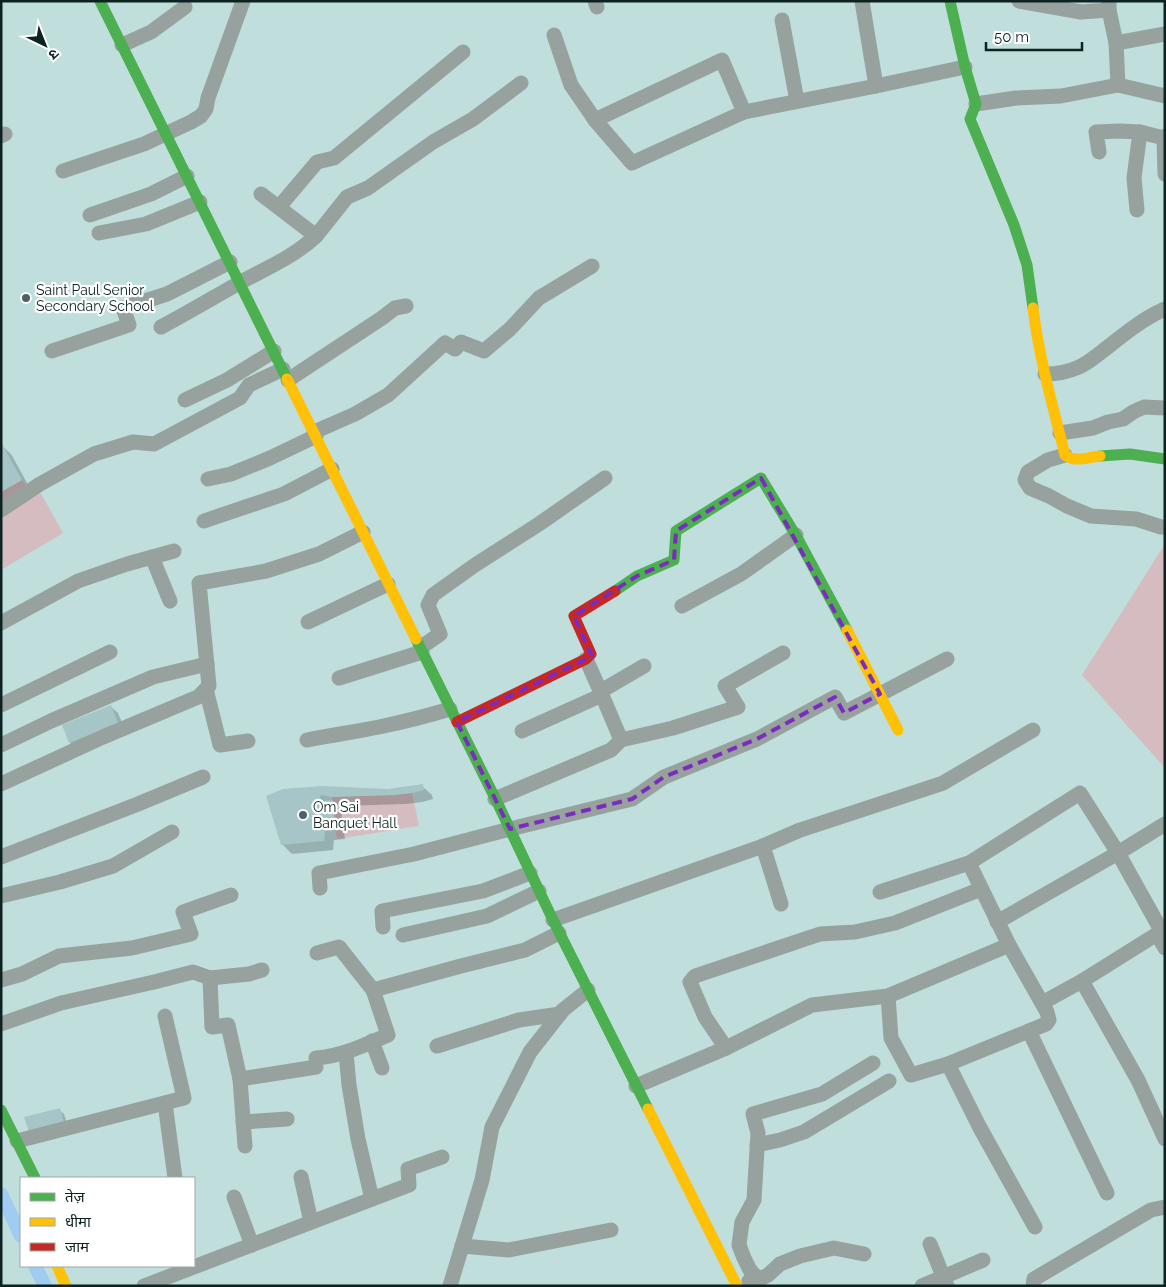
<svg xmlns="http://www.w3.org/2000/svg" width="1166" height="1287" viewBox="0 0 1166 1287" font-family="Raleway,'Noto Sans Devanagari',sans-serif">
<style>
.green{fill:#d5bcc0}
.shadow{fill:#0003}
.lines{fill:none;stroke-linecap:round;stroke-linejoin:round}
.canal{stroke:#a0ccf2;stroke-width:14}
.building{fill:#a6c5c7}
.street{stroke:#97a29e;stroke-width:15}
.fast{stroke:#4caf50;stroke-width:11}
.slow{stroke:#ffc107;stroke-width:11}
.jam{stroke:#c62828;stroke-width:11}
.marked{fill:none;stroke:#7b2cbf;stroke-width:4;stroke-dasharray:10 6;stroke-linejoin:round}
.poi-dot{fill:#4b6463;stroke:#fff;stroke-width:2}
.labels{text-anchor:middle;stroke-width:4.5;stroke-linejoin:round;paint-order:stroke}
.poi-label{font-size:14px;fill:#0c2322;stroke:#fff;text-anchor:start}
</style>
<rect width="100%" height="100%" fill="#bfdedc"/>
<!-- green -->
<g class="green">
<polygon points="22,480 28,489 1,506 1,492"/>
<polygon points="40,492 63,533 1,570 1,517"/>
<polygon points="1165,544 1165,768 1082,675"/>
<polygon points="412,793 419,826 337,839 332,797 395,795"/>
</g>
<!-- shadow -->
<g class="shadow">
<polygon points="1,445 11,454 31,490 1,506"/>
<polygon points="110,706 118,713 125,730 78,750 70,743 64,726"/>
<polygon points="422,786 432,795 433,799 422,802 405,804 342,806 335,805 341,811 345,839 334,840 333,850 292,854 282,844 267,797 388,790"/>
<polygon points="59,1110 64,1114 69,1130 25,1118"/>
</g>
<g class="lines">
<!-- canal -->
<g class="canal">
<polyline points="1,1194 21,1236"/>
<polyline points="35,1266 45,1286"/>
</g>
</g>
<!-- building -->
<g class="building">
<polygon points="1,442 22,480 1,492"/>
<polygon points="111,705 118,723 69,743 62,725"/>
<polygon points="423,784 424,790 412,793 395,795 332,797 320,795 321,801 332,800 336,829 325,831 324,841 281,845 266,796 283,789 322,786 388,789"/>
<polygon points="60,1108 65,1126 30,1135 24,1117"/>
</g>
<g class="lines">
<!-- street -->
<g class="street">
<polyline points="595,1 597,7"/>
<polyline points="862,1 876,86"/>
<polyline points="1019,1 1081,12 1109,10"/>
<polyline points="1109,1 1109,10 1116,43 1118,85"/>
<polyline points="782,20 797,101"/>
<polyline points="554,35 571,85 595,120 632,163 744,112 876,86 965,67"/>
<polyline points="1116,43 1165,34"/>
<polyline points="122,45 151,32 185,7"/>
<polyline points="976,104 1016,98 1061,96 1118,85 1165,96"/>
<polyline points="595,120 722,60 744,112"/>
<polyline points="1,136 5,134"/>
<polyline points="1165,136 1164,138 1165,174"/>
<polyline points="1099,152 1096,132 1119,131 1140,132 1164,138"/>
<polyline points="63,171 144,144 191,122 201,116 206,109 208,98 243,1"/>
<polyline points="261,194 316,236"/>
<polyline points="279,207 317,162 334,158 463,52"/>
<polyline points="1137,210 1134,178 1140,132"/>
<polyline points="90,215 151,194 187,176"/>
<polyline points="99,233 146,224 200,202"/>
<path d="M161,327C188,313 214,297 241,282C267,268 295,256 316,236L347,197L368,188L433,142L473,119L521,83"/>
<polyline points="52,351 129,325 123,308 167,294 230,262"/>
<path d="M1045,374C1056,374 1068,372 1079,367C1088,363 1096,356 1104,350C1123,335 1142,319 1165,309"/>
<polyline points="288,380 382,318 395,308 406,306"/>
<polyline points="185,400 227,380 274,351"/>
<polyline points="314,432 355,414 388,395 445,343 455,349 461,342 484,351 510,329 539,298 592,266"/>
<polyline points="1060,433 1093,428 1108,422 1123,419 1133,412 1144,407 1165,408"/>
<polyline points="1065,455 1048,460 1028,472 1025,480 1030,488 1049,496 1067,506 1091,516 1136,519 1161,527"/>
<polyline points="208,479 231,474 270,458 316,436"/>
<polyline points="1,510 40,484 94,454 133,442 154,444 240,398 249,385 283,369"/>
<polyline points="204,521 284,494 332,469"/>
<polyline points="152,557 170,601"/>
<polyline points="682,606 741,574 796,535"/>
<polyline points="308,622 388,584"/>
<polyline points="1,623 78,581 127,564 174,551"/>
<polyline points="420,648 440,634 428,605 433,595 475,565 539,524 605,478"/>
<polyline points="586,659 602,695 621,740"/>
<polyline points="339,678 422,652"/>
<polyline points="206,689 220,745 248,741"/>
<polyline points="601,691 644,666"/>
<polyline points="1,705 110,652"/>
<polyline points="522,731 602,695"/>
<path d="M307,740C331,735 355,732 379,727C403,722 427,716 450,709"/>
<polyline points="1,745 51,721 153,677 207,664"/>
<polyline points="1,784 103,737 198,697 209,686 199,583 266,571 319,554 363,532"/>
<polyline points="495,799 611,750 621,740 673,728 738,707 725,686 783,653"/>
<polyline points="763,846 781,904"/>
<polyline points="1,857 138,804 203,777"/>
<polyline points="320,888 319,873 414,854 510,829 632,799 664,777 757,739 835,697 844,713 947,659"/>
<polyline points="880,892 969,863 1080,793 1118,853 1161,930"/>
<polyline points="1,896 60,882 113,866 172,832"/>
<polyline points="553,920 763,846 800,830 943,783 1033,730"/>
<polyline points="997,922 1118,853 1165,824"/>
<polyline points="383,927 382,911 483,891 530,873"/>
<polyline points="1157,934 1165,948"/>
<polyline points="403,935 487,916 539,891"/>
<polyline points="317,953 339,947 373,990"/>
<polyline points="210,978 212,1027 228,1025 240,1079 245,1146"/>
<polyline points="1,980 22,974 59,956 132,948 191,934 183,912 231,895"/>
<polyline points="1082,981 1138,1080 1165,1139"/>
<polyline points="888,996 891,1038 911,1075 948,1064 1046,1024 1049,1020 1047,1012 1009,945 969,863"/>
<polyline points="1042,1003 1082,981 1157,934 1165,928"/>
<polyline points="1,1024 61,1003 154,982 193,972 210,978 249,974 262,970"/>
<polyline points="1029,1031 1107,1193"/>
<polyline points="372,1041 382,1068"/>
<polyline points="437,1046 519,1020 560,1014"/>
<polyline points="726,1048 705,1017 690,982 695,976 820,934 855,932 895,923 981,889"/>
<polyline points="346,1053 349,1085 358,1139 372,1199"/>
<path d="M316,1058C342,1056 365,1045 388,1035L373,990L461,966L525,950L559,933"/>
<polyline points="948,1064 979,1126 1035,1227"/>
<polyline points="240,1079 316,1067"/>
<polyline points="636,1086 726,1048 812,1005 888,996 1009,945"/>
<polyline points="165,1103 175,1178"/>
<polyline points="243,1122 287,1119"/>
<polyline points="17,1141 184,1098 165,1016"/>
<polyline points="757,1145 780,1140 804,1132 889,1081"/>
<polyline points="301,1177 311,1222"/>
<polyline points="234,1197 252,1245"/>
<polyline points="930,1244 947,1286"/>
<polyline points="462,1246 509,1250 611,1230"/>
<polyline points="756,1277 750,1270 744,1258 739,1245 742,1222 754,1200 758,1133 753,1114 822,1094 873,1063"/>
<polyline points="749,1281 756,1277 762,1278 768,1275 780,1264 800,1256 834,1248 864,1254"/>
<polyline points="144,1286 409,1185 408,1169 442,1157"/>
<polyline points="450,1286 482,1180 492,1127 530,1052 563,1010 588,990"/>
<polyline points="922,1286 983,1260"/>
<polyline points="1033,1286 1034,1279 1151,1210 1165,1207"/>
</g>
<!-- fast -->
<g class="fast">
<polyline points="100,1 287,379"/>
<polyline points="950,1 965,67 976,104 970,119 1014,225 1027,265 1033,308"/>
<polyline points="1100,456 1130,454 1165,459"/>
<polyline points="615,591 637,576 674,560 676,531 761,478 798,539 847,630"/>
<polyline points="416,639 498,804 553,920 648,1109"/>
<polyline points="1,1110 35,1178"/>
</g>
<!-- slow -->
<g class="slow">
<path d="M1033,308C1039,358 1053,407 1065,455C1075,463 1088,457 1100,456"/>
<polyline points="287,379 416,639"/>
<polyline points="847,630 898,730"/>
<polyline points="648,1109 737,1286"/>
<polyline points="57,1266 66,1286"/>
</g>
<!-- jam -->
<polyline class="jam" points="457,722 586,659 591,654 574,616 615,591"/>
</g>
<!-- marked area -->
<path class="marked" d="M761,478L880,694L844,713L835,697L757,739L664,777L632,799L510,829L457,722L592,656L574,616L637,576L674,560L676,531Z"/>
<!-- markers -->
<g class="poi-dot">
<circle cx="26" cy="298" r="5"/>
<circle cx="303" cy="815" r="5"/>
</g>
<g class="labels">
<!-- poi labels -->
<g class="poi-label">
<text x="36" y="295">Saint Paul Senior<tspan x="36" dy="16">Secondary School</tspan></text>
<text x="313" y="812">Om Sai<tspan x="313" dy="16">Banquet Hall</tspan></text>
</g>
</g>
<!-- border -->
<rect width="1166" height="1287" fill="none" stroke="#0c2322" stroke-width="5"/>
<!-- legend -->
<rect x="20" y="1177" width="175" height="90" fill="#ffffff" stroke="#9ea7a7"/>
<rect x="30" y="1193" width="25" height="8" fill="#4caf50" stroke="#9ea7a7"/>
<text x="65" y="1202" font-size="15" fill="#0c2322">तेज़</text>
<rect x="30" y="1218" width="25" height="8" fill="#ffc107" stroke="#9ea7a7"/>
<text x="65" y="1227" font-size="15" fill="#0c2322">धीमा</text>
<rect x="30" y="1243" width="25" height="8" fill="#c62828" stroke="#9ea7a7"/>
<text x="65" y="1252" font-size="15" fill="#0c2322">जाम</text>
<!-- north arrow -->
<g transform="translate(45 45) rotate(137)" stroke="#ffffff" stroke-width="4" paint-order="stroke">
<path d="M0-4L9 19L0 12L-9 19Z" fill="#0c2322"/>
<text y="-8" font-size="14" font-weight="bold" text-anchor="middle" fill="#0c2322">उ</text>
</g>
<!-- scale -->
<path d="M986 42v8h96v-8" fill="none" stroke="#0c2322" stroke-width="2.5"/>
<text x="994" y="42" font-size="15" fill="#0c2322" stroke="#ffffff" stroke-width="4" paint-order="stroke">50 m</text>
</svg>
